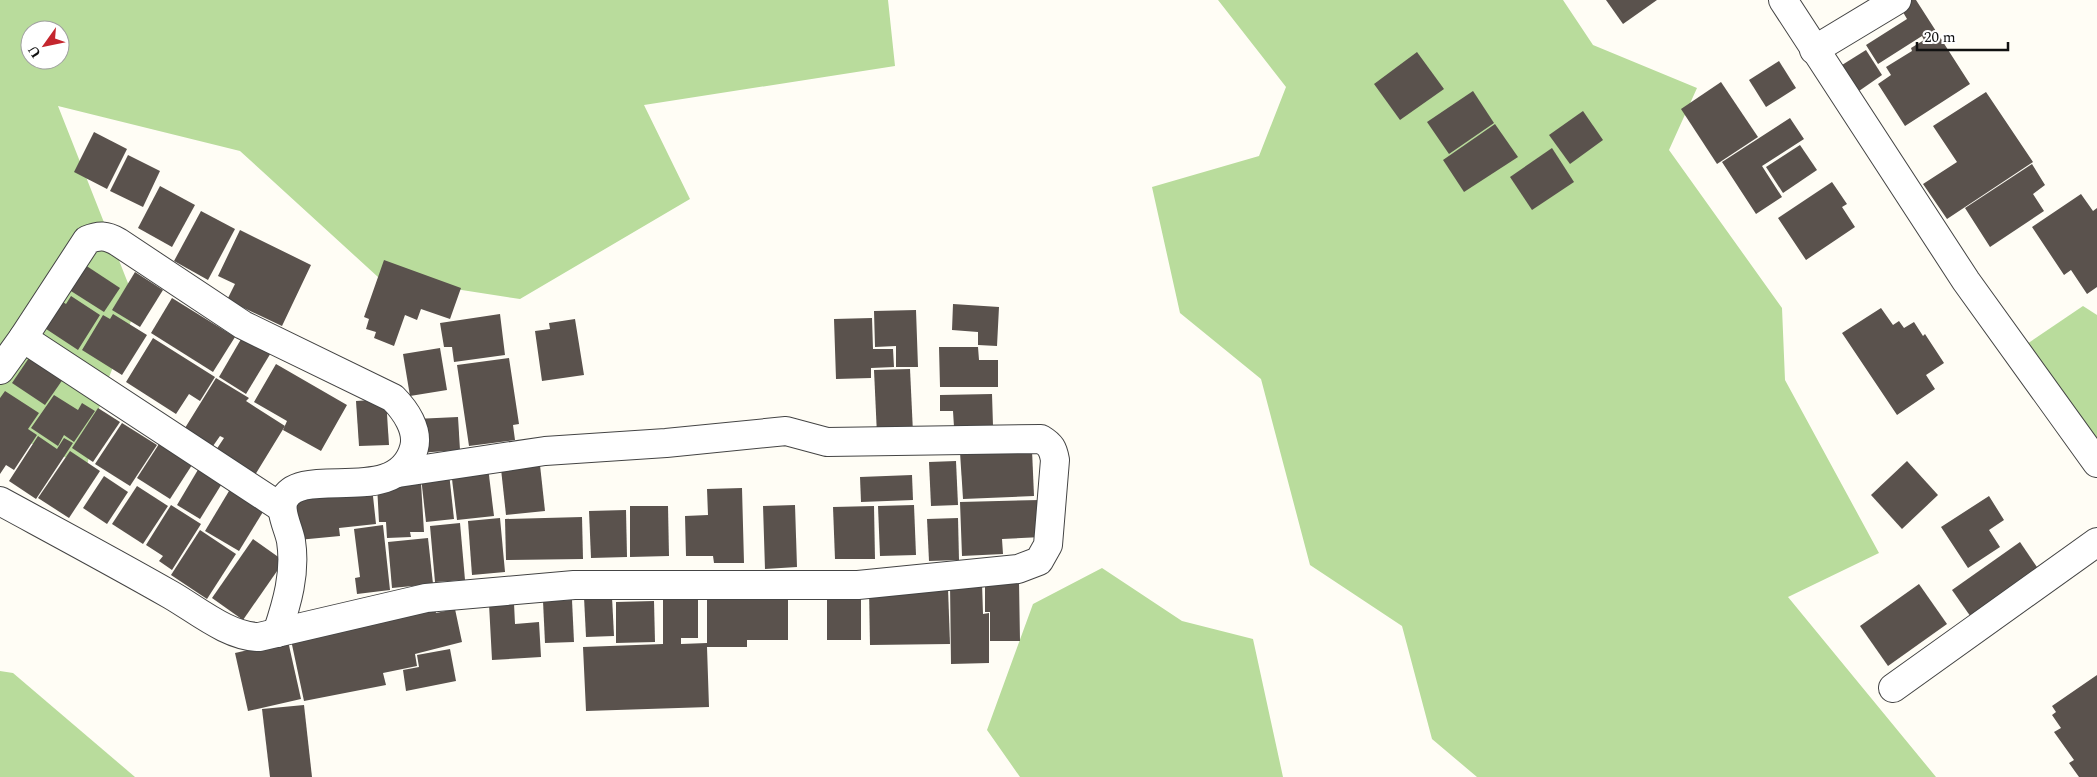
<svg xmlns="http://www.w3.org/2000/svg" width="2097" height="777" viewBox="0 0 2097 777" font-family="Spectral,serif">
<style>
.forest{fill:#b9dc9c;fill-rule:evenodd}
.building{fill:#5a524d}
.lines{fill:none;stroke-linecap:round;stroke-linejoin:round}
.minor-casing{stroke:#444;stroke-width:30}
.minor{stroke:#fff;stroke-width:28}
</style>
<rect width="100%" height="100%" fill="#fffdf5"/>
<!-- forest -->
<g class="forest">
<path d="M0,0H888L895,66L644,105L690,199L520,299L378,277L240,151L58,106L137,306L102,395L87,466L0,431ZM30,30H60V60H30Z"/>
<polygon points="1218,0 1563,0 1593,45 1697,88 1669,150 1782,308 1785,380 1879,553 1788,597 1936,777 1477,777 1432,739 1402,626 1310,565 1261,379 1180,313 1152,187 1259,156 1286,87"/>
<polygon points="2083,306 2097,315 2097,466 2018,350"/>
<polygon points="1102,568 1182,621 1253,639 1283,777 1020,777 987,730 1033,604"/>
<polygon points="0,671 13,673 135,777 0,777"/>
</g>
<!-- building -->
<g class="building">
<polygon points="1606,0 1657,0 1623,24"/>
<polygon points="1912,0 1916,0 1970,84 1905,126 1878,84 1891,75 1886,67 1912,51 1911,48 1924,40 1922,36 1878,64 1866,45 1907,19 1900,7"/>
<polygon points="1866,50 1882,75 1859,91 1842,65"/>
<polygon points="1417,52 1444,89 1400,120 1374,84"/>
<polygon points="1779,61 1796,88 1766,107 1749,80"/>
<polygon points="1721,82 1758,137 1717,164 1681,109"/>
<polygon points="1473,91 1494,123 1449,154 1427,122"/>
<polygon points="1986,92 2033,162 1947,219 1923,184 1957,162 1933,126"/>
<polygon points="1583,111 1603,140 1570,164 1549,135"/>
<polygon points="1790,118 1804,139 1762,166 1782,197 1756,214 1722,162"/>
<polygon points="1495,124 1518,157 1464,192 1443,160"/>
<polygon points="94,132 127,149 107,189 74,172"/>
<polygon points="1800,145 1817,170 1783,193 1766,167"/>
<polygon points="1552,148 1574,182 1532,210 1510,177"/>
<polygon points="128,155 160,171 143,207 110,191"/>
<polygon points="2032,164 2045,185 2033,194 2044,211 1990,247 1965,208"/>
<polygon points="1832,182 1847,204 1842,207 1855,227 1806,260 1778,218"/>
<polygon points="160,186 195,205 172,247 138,228"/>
<polygon points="2081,194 2093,211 2097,208 2097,287 2087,294 2071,270 2064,275 2032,227"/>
<polygon points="201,211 235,229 208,280 174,261"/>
<polygon points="240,230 311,265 282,326 227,300 235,284 218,276"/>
<polygon points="384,260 461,288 450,319 421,309 417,320 405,315 394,346 374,338 376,332 366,329 369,319 364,317"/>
<polygon points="79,261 120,288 104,312 63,286"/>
<polygon points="135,272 163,290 140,327 112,310"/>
<polygon points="53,296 66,304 71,296 100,315 78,350 37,323"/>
<polygon points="172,298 235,337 213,372 151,333"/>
<polygon points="953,304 999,307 997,346 978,345 978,332 952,330"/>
<polygon points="1881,308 1893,325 1899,321 1904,328 1914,322 1923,336 1925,334 1944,363 1926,375 1935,389 1897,415 1842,333"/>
<polygon points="916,310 918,367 896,367 896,346 875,347 874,311"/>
<polygon points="113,314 147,335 122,375 82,350 103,315 110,319"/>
<polygon points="500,314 505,355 454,362 452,347 444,347 440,323"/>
<polygon points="872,318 873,349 893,349 894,367 871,368 871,378 836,379 834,319"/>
<polygon points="575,319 584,375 542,381 535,331 550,329 549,323"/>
<polygon points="244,334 272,351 246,394 219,377"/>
<polygon points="153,338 215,377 200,401 189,394 176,414 126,382"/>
<polygon points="939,347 978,347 979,360 998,360 998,387 940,387"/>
<polygon points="440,348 447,390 410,396 403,354"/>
<polygon points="35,349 68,372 45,405 12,383"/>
<polygon points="509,358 519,424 513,425 515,440 469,446 457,365"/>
<polygon points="276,364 347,405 321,451 283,430 287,421 254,402"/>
<polygon points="910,369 913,433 877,435 874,370"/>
<polygon points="216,378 249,398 246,401 285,426 255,475 216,450 224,438 220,436 213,446 185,428"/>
<polygon points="5,391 39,413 28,429 37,435 14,470 6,465 0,474 0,398"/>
<polygon points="992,394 993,426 954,427 953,411 940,411 940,395"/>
<polygon points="54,395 78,410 82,403 95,411 74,442 64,435 58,446 31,428"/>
<polygon points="386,399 389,445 359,446 356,401"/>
<polygon points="98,408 120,422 93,462 72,448"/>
<polygon points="458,417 460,450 418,453 415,419"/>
<polygon points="122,423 157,445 130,486 95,464"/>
<polygon points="38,436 57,449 64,438 73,443 36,499 9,481"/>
<polygon points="159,444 192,465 170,499 137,478"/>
<polygon points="1032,450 1034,496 963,499 960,452"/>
<polygon points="70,451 100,471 69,518 38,498"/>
<polygon points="956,461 958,505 931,506 929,462"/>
<polygon points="1907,461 1938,495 1902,529 1871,495"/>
<polygon points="540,465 545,511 506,515 501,469"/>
<polygon points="488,467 494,516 457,520 451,471"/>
<polygon points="199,468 223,482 200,519 177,505"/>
<polygon points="449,473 454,519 426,522 421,477"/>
<polygon points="912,475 913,500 861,502 860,477"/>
<polygon points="104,476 128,492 107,524 83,508"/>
<polygon points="421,483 424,532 410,532 411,537 387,538 386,522 379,522 377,485"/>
<polygon points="137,486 168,506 143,544 112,524"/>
<polygon points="232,486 266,507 239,551 205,531"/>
<polygon points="372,487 376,524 339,528 340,536 298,540 293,496"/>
<polygon points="742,488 744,563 714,563 713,556 686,556 685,516 708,515 707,489"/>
<polygon points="1989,496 2004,520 1989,530 2000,547 1968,568 1941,527"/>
<polygon points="1040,500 1042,537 1002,539 1003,554 962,556 960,502"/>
<polygon points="171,505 201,524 172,570 159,561 163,556 146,545"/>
<polygon points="795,505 797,567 765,569 763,506"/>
<polygon points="914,505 916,555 880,556 878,506"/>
<polygon points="630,506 668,506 669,556 630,557"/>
<polygon points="874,506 875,559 835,559 833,507"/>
<polygon points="626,510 627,557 591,558 589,511"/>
<polygon points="582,517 583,559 506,560 505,519"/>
<polygon points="500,518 505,572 472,575 468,521"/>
<polygon points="958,518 959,560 929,561 927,519"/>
<polygon points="460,523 465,580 435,582 430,526"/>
<polygon points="383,525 390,590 357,594 355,578 360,577 354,529"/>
<polygon points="200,530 236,554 207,599 171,575"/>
<polygon points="428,538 433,584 392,588 388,542"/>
<polygon points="253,539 284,561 243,620 212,598"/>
<polygon points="2020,542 2041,573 1973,620 1952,590"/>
<polygon points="1019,582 1020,641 990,641 990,612 985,612 985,583"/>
<polygon points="950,583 982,583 983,614 989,613 989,663 951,664"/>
<polygon points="1919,584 1947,624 1888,666 1860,626"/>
<polygon points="948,588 950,644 870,645 869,589"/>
<polygon points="861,594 861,640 827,640 827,595"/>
<polygon points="707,596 788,597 788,640 747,640 747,647 707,647 709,707 586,711 583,647 663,644 663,599 698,599 698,638 681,638 681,644 707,643"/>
<polygon points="584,597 612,597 614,636 586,637"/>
<polygon points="572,600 574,642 545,643 543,601"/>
<polygon points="654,601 655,642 616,643 616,602"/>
<polygon points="514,603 515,624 539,622 541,657 492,660 489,604"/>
<polygon points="434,604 436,613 455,609 462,642 415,654 417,666 383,673 386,685 304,701 291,640 407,617 405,610"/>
<polygon points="288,641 301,699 248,711 235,653"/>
<polygon points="450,649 456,681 406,691 403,670 419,667 417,655"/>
<polygon points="2097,675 2097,777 2079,777 2069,763 2074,760 2054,732 2061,728 2052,715 2056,712 2052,706"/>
<polygon points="304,705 312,777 270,777 262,709"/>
</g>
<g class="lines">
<!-- minor casing -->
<g class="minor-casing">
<g id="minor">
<polyline points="1783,0 1966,281 2097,463"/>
<polyline points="1814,50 1897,0"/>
<polyline points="23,338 282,508"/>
<path d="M0,370L23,338L87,240C99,235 106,235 118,242L243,325L393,398C405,410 419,430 414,448C398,509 300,463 284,500C279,512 289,529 291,541C296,573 287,603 277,633"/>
<path d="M0,501C57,532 115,563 171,595C197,610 229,637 259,637L426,598L574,585H858L1018,569L1039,561L1048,545L1055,460C1053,449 1051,445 1041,439L827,442L786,431L666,443L545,451L398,473"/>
<polyline points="1893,688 2097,542"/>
</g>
</g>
<!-- minor -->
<use href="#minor" class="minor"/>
</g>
<!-- north arrow -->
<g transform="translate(45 45) rotate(237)"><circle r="24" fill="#ffffff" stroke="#a0a0a0"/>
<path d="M0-4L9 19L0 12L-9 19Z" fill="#c4262e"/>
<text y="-8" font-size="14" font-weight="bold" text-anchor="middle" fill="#111111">U</text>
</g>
<!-- scale -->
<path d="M1917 42v8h91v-8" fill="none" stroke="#111111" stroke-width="2.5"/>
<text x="1924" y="42" font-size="15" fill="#111111" stroke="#ffffff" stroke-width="4" paint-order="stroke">20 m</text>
</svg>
